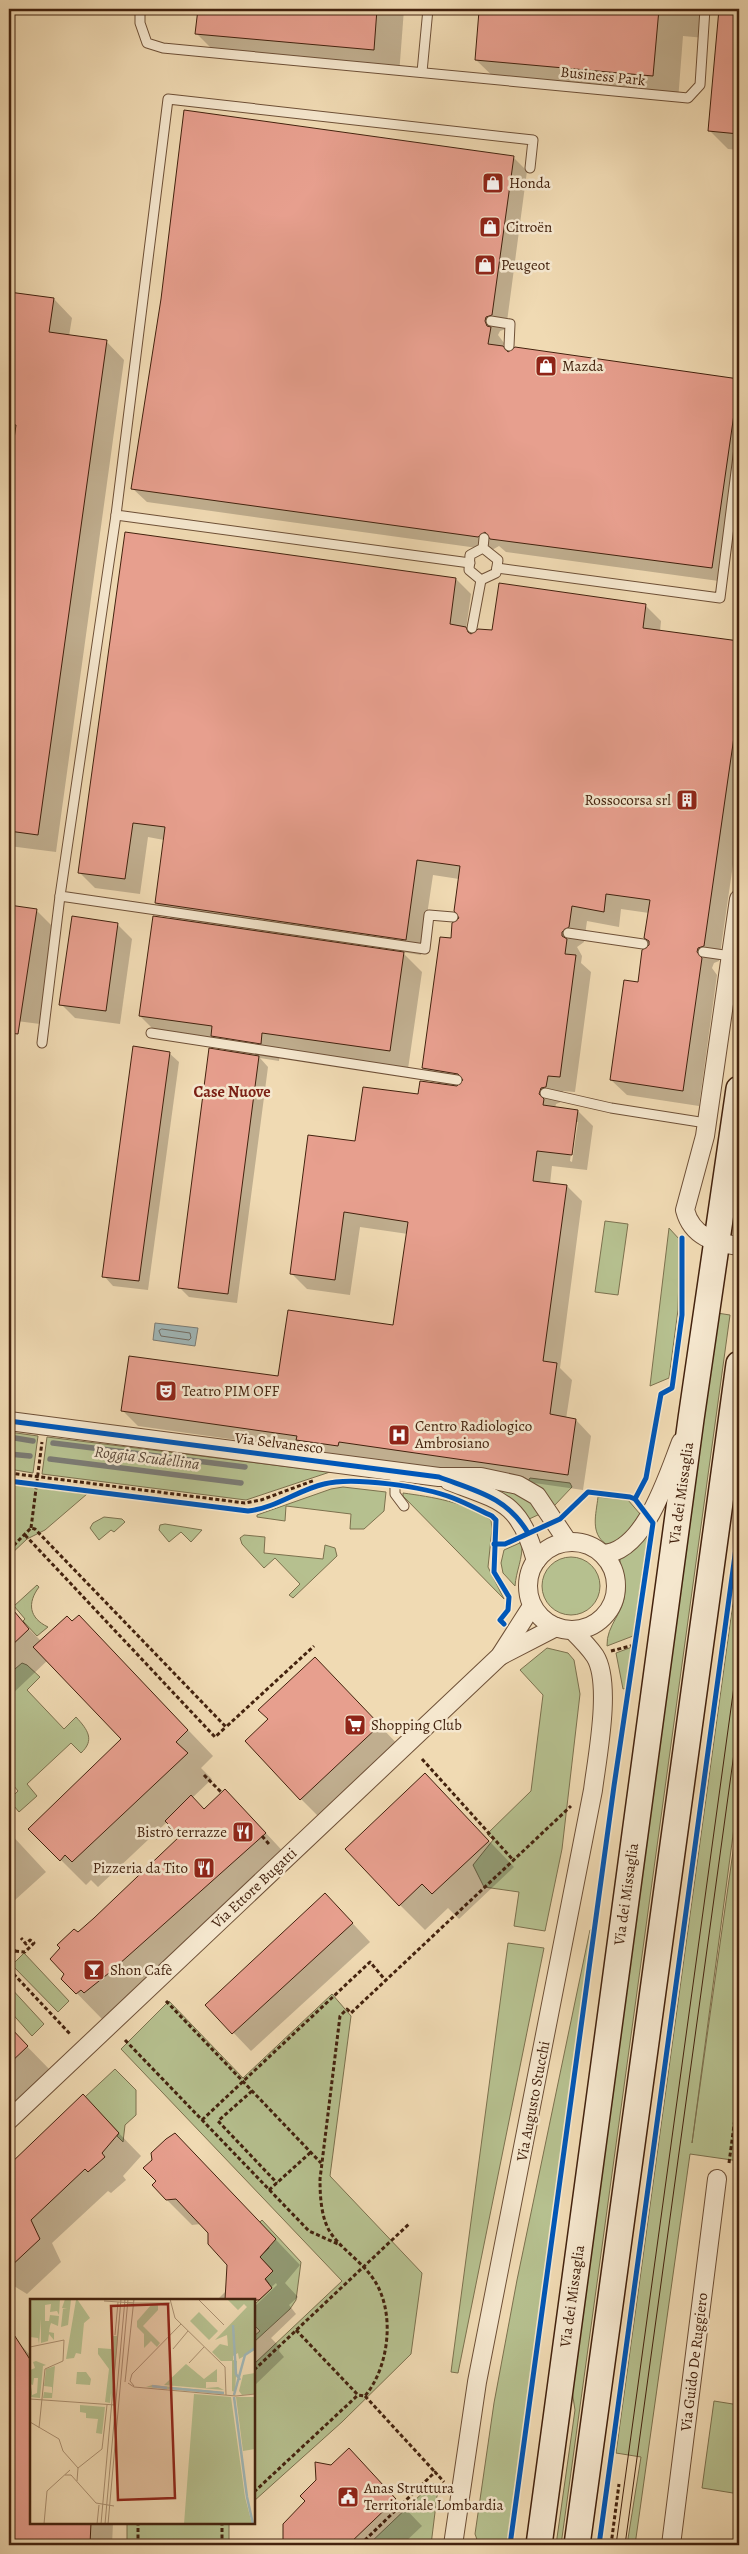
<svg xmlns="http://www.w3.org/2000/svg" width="748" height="2554" viewBox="0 0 748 2554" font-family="Alegreya,serif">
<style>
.green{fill:#b6c08f;stroke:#7c714e}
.water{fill:#a0b7b8;stroke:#7b7b74}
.shadow{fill:#0003;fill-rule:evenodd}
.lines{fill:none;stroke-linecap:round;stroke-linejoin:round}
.shore{stroke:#726c63;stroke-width:1}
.stream{stroke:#7b7b74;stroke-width:5.5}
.building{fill:#e79f8e;stroke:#43220e}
.service-casing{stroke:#6e5037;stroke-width:11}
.minor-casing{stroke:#6e5037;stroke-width:20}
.secondary-casing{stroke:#43220e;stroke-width:28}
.path{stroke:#43220e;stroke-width:3;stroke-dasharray:4 2.5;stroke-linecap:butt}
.service{stroke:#f5e7ce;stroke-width:9}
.minor{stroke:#f5e7ce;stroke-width:18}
.secondary{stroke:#f5e7ce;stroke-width:25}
.tram{stroke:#43220e;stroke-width:1}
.cycleway-casing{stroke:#f5e7ce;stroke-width:8}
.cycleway{stroke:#0057b8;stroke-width:5}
.labels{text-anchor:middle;stroke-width:5;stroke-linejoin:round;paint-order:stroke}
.street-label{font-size:15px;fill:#43220e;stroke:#f5e7ce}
.poi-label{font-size:15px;fill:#43220e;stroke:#f5e7ce;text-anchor:start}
.neighbourhood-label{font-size:16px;font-weight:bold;fill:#7a1f14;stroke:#f5e7ce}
.water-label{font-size:16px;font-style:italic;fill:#5a4738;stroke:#f5e7ce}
.inset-river{fill:none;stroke:#a0b7b8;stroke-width:2.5}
.inset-road{fill:none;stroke:#ab9071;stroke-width:1}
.view{fill:#8f2418;fill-opacity:0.15;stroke:#8f2418;stroke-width:2.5}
.inset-edge{fill:none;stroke:#43220e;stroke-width:2.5}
</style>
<rect width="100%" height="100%" fill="#f0dab3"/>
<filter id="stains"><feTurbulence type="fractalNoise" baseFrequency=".004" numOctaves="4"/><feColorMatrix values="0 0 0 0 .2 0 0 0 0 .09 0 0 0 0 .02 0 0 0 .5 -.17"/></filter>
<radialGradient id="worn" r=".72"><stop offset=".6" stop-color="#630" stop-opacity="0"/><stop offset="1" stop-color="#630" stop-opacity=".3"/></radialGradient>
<!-- green -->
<g class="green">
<polygon points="605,1221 628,1224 618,1295 595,1292"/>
<polygon points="669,1228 680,1240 678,1310 669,1378 650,1386"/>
<polygon points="717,1313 730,1315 561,2545 556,2545 575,2410 570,2378"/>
<polygon points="9,1432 38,1436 33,1473 9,1469"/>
<polygon points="47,1437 330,1472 246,1500 42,1474"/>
<polygon points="530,1478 570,1483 572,1487 554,1506 528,1481"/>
<polygon points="9,1484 87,1494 45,1530 27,1539 9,1556"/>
<path d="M484,1484C506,1489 527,1492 540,1514L527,1520Z"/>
<polygon points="343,1487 386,1492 384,1511 364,1529 350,1529 351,1514 286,1506 285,1521 257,1517 257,1515 331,1489"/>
<path d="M403,1493C432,1497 466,1502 491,1520L492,1529L488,1567L504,1599L403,1496Z"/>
<path d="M598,1497L628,1500L640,1514C631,1526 623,1543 606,1544C590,1533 596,1515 598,1497Z"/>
<polygon points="104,1517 122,1519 125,1522 114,1532 111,1530 99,1540 90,1528 93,1523"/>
<polygon points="165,1524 202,1530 191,1542 181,1532 169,1542 159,1530 160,1525"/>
<path d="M649,1528L633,1636L607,1646C606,1625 625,1612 625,1591C626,1580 619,1569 620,1559L636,1545Z"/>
<polygon points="244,1535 265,1537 264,1553 323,1559 325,1545 335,1548 337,1556 293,1598 289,1595 300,1584 275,1558 264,1568 242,1544 240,1538"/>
<path d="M522,1542C523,1559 516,1571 515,1586L503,1573L501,1563L504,1550Z"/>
<circle cx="571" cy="1586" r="29"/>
<polygon points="739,1559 739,1790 692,2143 739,1809 739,2161 690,2154 635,2545 627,2545 641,2457 616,2453"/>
<path d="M37,1585L39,1587C27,1603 29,1618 48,1627L37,1636L23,1621L25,1619L14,1606Z"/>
<polygon points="632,1647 626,1688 623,1689 616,1653"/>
<polygon points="547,1648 568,1653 574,1660 580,1694 562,1849 545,1931 514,1926 519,1892 484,1887 473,1865 493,1840 487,1834 531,1791 543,1695 520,1670"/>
<path d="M22,1663L27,1665L40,1677L27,1690L64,1729L76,1717C88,1730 95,1740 81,1753L71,1743L27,1784L37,1796L19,1812L9,1800L18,1791L9,1780V1695L14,1690L9,1684V1674Z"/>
<polygon points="590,1930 593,1930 507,2545 479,2545 475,2534 494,2403 517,2280"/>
<polygon points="508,1943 544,1948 458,2373 451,2372"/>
<polygon points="24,1953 69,2001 58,2012 12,1965"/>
<polygon points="9,1986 44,2024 32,2036 9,2010"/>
<polygon points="332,1994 351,2016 330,2176 422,2273 411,2354 342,2422 254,2501 254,2364 342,2281 121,2049 169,2001 243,2078"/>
<polygon points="115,2069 136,2090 136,2115 125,2125 123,2142 117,2136 119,2133 85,2097"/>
<polygon points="262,2220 301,2262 296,2300 290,2309 254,2342 254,2336 260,2331 254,2325 254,2305 272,2288 265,2278 273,2271 260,2257 269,2248 260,2222"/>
<polygon points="714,2401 739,2405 739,2494 702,2488"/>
<polygon points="433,2483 438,2488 431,2545 368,2545"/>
<rect x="127" y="2523" width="102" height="22"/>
</g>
<!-- water -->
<polygon class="water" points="155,1323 198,1328 195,1346 153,1340"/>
<!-- shadow -->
<g class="shadow">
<polygon points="199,9 404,9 399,75 222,59 196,33"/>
<polygon points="479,9 707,9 705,38 683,36 678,101 502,85 476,60 480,10"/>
<polygon points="721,9 739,9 739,150 728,149 709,130"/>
<polygon points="513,157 527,171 506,329 500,331 498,335 504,343 503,348 509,353 739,381 739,489 726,582 506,552 499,546 492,550 147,502 132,488"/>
<polygon points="9,293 54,299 72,318 69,336 106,341 124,360 56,852 9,846 9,484 15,440 9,439"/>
<path d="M126,533L456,579L471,594L466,629L472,635L493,631L500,585L646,606L661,621L660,632L739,643V823L719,961L714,963L712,968L717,975L699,1106L627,1095L611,1080L650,946L645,937L649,913L621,909L619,927L587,921L584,942L577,947L582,956L581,963L591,972L575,1092L563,1091L561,1102L556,1104L555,1108L578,1111L593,1126L587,1170L552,1166L550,1184L567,1186L582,1201L560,1368L572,1380L566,1419L576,1420L591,1436L583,1490L354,1457L353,1461L313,1456L307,1450L138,1426L123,1411L279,1377L394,1327L408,1234L360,1227L350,1295L307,1289L291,1273L356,1143L419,1095L440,1085L423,1068L452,939L461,918L459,879L433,875L421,955L402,952L422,972L408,1069L280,1051L279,1061L260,1058L268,1067L237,1303L189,1297L179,1287L230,1053L219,1043L158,1034L140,1016L173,920L156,903L164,840L148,837L140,894L95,888L80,873ZM575,1122H578L572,1162L570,1161Z"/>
<polygon points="9,906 36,910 54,928 40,1024 9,1020"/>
<polygon points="117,924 132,939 120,1024 75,1018 61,1004"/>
<polygon points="169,1053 179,1062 148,1290 113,1286 104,1276"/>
<polygon points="9,1609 41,1641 72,1623 104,1642 213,1756 201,1768 212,1779 192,1798 204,1810 250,1816 290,1859 110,2018 107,2015 102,2019 62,1978 66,1974 78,1934 181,1836 167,1822 98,1887 91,1880 86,1885 30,1829 123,1739 48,1660 9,1697"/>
<polygon points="340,1684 404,1751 326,1824 301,1799"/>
<polygon points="450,1800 514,1867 459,1919 448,1908 425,1930 400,1905"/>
<polygon points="9,1832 46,1872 15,1900 10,1895 9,1897"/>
<polygon points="343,1913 370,1942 251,2051 207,2005"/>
<polygon points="9,2028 52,2072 9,2121"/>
<polygon points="83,2096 141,2156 123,2176 126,2180 111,2193 108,2191 52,2243 61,2262 27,2294 14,2286 9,2290 9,2166"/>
<polygon points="200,2160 300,2265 285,2283 298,2297 289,2305 296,2314 271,2338 280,2347 279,2351 284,2357 254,2386 254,2307 277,2285 276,2283 254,2303 254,2300 217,2300 227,2290 228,2265 210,2233 201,2224 192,2225 166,2199"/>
<polygon points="18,2342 31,2356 31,2523 113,2523 112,2545 14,2545 9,2541 9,2345"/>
<polygon points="739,2354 739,2374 737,2371"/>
<polygon points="349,2450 422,2526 402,2545 286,2545 284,2543 307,2501 332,2467"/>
</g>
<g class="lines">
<!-- shore -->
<polygon class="shore" points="162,1329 190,1333 191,1338 189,1340 161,1336 159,1331"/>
<!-- stream -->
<g class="stream">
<polyline points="9,1437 33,1441"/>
<polyline points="53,1443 245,1467"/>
<polyline points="9,1454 30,1456"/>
<polyline points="50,1459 241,1483"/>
</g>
</g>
<!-- building -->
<g class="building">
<polygon points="198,9 377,9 374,50 195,34"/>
<polygon points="499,9 659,9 653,76 475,60 479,11 499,13"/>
<polygon points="719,9 739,9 739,134 708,131"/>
<polygon points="184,110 514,156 492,315 486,317 485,321 487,326 491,327 488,344 503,346 508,352 515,347 739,379 712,568 490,539 485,532 478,537 131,489 161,299"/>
<polygon points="9,292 54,298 49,332 107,340 38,835 9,831 9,475 16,425 9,424"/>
<polygon points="125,532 456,578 450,624 466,627 468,632 471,634 478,629 492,630 499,583 646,604 643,628 739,641 739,702 704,946 698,948 697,952 702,958 683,1091 610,1080 624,980 638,982 642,950 649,945 649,941 644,938 650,900 606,894 604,912 572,906 569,927 562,932 562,936 567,939 565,954 576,955 560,1077 548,1076 546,1087 541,1088 539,1094 544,1099 543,1105 578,1110 572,1155 537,1151 533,1181 567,1185 543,1361 557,1363 550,1414 576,1419 568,1475 339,1442 338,1446 296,1440 297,1436 121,1411 129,1356 278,1376 288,1310 393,1325 408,1222 344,1212 335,1280 290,1274 308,1135 355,1141 363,1087 418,1094 420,1081 457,1086 463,1080 458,1074 422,1068 440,937 451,938 452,923 459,918 454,911 460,866 417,860 406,940 155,903 165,827 133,823 125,879 78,873"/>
<polygon points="9,905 37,909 18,1034 9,1033"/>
<polygon points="72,916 118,923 106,1011 59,1005"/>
<polygon points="153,916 404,952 390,1051 262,1033 261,1044 211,1036 212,1026 139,1016"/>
<polygon points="133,1046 170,1052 139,1281 102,1277"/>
<polygon points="209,1048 259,1056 228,1294 178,1288"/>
<polygon points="9,1605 29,1629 9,1648"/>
<polygon points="79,1615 188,1730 176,1742 188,1753 72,1862 65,1855 60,1861 28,1829 121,1739 33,1647 67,1616 72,1621"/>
<polygon points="315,1657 380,1725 300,1800 245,1741 268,1719 258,1710"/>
<polygon points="425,1773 489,1841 432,1894 422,1884 399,1906 345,1849"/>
<polygon points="225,1789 266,1833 109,1973 84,1993 81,1990 76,1994 61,1979 64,1974 50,1959 60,1948 57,1945 74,1929 78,1932 94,1918 180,1836 165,1821 191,1795 204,1809"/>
<polygon points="325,1893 353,1923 232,2034 205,2005"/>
<polygon points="9,2026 28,2046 9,2064"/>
<polygon points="83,2094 119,2133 102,2153 105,2157 88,2172 85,2169 31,2220 40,2239 9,2268 9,2165"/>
<polygon points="175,2133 276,2239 260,2257 273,2271 265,2279 272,2288 259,2300 225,2300 227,2265 208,2244 208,2233 176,2199 166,2200 152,2185 156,2181 143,2168 152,2160 151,2153 166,2139"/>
<polygon points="9,2327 31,2361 31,2523 91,2523 90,2544 9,2541"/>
<polygon points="349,2448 396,2499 348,2545 283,2544 283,2524 305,2501 300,2496 316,2480 315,2462 331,2465"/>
</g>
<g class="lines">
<!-- service casing -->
<g class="service-casing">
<g id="service">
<polyline points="140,9 140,23 147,43 163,48 688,98 700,85 705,9"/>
<polyline points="422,72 428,9"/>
<polyline points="491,321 510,324 509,346"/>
<polyline points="116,515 60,896 425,949 429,915 453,917"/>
<polyline points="483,548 498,560 496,573 481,580 469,570 470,555 483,548 484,538"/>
<polyline points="470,563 116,515 168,99 533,140 530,168"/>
<polyline points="497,568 720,598 739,448"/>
<polyline points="472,628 481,580"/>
<polyline points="568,933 643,944"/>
<polyline points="703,952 731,956"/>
<polyline points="151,1033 457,1080"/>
<polyline points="42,1043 60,896"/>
<polyline points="545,1093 611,1108 706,1123"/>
<polyline points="395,1471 395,1494 404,1506"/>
</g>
</g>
<!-- minor casing -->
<g class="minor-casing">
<g id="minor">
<path d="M739,899L705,1136L685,1210C692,1237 715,1243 739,1246"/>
<polyline points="9,1421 439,1477 481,1477 518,1485 537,1496 568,1542"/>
<path d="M449,1481C502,1501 520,1502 536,1561"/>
<circle cx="572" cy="1586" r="44"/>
<path d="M603,1554C645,1552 668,1475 681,1442"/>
<polyline points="500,1656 556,1627"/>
<polyline points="9,2120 500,1656 532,1606"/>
<path d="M453,2545L477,2382L593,1790C597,1758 612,1683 595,1656C589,1647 580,1638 572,1630"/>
<polyline points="671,2545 717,2179"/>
</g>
</g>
<!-- secondary casing -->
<g class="secondary-casing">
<g id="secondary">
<polyline points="539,2545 691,1419 739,1089"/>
<polyline points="577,2545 739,1364"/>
</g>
</g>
<!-- path -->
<g class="path">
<polyline points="9,1473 245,1503 261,1500 315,1480"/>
<polyline points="31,1528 42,1442"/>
<polyline points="25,1535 215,1737 226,1727"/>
<polyline points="9,1550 31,1528 35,1529 226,1727 314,1646"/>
<polyline points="611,1651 638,1644"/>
<polyline points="422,1759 514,1861"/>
<polyline points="204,1775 221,1792"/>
<polyline points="262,1836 269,1844"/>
<polyline points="9,1944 15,1951 9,1957"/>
<polyline points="15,1951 25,1952 34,1943 30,1940 26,1944 21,1938"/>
<polyline points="9,1969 70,2034"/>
<polyline points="166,2001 321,2163"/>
<polyline points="125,2040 309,2231 340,2245"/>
<polyline points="252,2091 218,2121 277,2183"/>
<polyline points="202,2120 370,1962 386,1981"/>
<polyline points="729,2163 739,2088"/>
<polyline points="269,2190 311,2152"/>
<path d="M296,2330L358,2395L365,2396C390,2366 396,2309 372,2277C360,2260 341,2249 330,2232C321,2217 320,2196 320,2179L340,2016L347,2009L351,2013L571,1806"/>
<polyline points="254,2370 410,2223"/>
<polyline points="365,2396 435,2472"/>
<polyline points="254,2492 358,2395"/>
<polyline points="138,2545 138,2523"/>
<polyline points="222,2545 222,2523"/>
<polyline points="360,2545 435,2472 444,2482"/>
<polyline points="611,2545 619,2484"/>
</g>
<!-- service -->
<use href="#service" class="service"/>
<!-- minor -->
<use href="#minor" class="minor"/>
<!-- secondary -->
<use href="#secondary" class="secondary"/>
<!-- tram -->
<g class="tram">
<polyline points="616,2545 739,1650"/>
<polyline points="625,2545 739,1717"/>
</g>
<!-- cycleway casing -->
<g class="cycleway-casing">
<g id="cycleway">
<path d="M9,1421L439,1477C476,1491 507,1497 528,1533"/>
<path d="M9,1481L248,1511C276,1508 298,1490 324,1484C353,1476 425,1487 453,1498C466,1503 479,1510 492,1516L496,1520L494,1572L509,1597L508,1610L500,1620L504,1624"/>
<polyline points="635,1499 646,1478 661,1394 672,1388 673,1381 682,1315 682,1238"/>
<polyline points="494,1544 505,1544 560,1519 588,1492 630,1497 635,1499 653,1523 614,1786 510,2545"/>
<polyline points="599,2545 739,1526"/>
</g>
</g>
<!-- cycleway -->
<use href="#cycleway" class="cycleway"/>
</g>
<!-- icons -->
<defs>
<g id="shop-square" transform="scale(1.125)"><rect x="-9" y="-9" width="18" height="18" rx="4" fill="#8f2418" stroke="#f5e7ce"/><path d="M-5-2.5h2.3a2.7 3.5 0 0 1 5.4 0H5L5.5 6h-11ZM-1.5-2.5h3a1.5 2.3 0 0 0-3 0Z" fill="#fff"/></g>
<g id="building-square" transform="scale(1.125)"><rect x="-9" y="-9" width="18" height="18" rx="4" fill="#8f2418" stroke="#f5e7ce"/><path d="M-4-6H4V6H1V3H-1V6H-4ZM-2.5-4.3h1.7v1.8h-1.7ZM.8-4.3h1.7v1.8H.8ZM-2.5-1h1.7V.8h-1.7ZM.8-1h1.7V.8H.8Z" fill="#fff"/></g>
<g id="theatre-square" transform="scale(1.125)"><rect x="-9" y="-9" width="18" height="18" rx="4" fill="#8f2418" stroke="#f5e7ce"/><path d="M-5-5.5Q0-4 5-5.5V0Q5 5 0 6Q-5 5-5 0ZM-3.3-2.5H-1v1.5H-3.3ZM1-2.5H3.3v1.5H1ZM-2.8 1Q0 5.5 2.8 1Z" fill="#fff"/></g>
<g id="hospital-square" transform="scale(1.125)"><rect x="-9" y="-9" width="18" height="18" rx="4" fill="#8f2418" stroke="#f5e7ce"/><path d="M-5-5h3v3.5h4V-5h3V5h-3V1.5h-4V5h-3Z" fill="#fff"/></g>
<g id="supermarket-square" transform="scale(1.125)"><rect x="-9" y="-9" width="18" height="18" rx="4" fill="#8f2418" stroke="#f5e7ce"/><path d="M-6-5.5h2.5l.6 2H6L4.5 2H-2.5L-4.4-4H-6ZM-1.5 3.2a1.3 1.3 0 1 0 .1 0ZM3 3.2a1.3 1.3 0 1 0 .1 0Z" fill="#fff"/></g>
<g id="restaurant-square" transform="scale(1.125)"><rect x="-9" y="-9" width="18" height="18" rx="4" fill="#8f2418" stroke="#f5e7ce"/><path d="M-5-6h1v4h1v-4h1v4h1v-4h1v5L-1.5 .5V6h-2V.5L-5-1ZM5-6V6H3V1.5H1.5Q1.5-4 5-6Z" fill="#fff"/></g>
<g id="bar-square" transform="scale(1.125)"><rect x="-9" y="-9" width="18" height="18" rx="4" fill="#8f2418" stroke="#f5e7ce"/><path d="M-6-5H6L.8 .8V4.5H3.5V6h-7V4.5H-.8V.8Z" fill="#fff"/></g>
<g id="civic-square" transform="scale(1.125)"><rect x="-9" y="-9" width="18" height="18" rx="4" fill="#8f2418" stroke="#f5e7ce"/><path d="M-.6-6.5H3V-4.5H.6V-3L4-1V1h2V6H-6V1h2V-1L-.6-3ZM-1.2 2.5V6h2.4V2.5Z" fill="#fff"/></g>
</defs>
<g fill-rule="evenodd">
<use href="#shop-square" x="493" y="183"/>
<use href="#shop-square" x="490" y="227"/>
<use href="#shop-square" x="485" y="265"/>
<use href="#shop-square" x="546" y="366"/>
<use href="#building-square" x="687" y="800"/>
<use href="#theatre-square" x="166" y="1391"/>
<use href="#hospital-square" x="399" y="1435"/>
<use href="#supermarket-square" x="355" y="1725"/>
<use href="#restaurant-square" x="243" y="1832"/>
<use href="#restaurant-square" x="204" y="1868"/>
<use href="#bar-square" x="94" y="1970"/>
<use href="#civic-square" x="348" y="2497"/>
</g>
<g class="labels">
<!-- street labels -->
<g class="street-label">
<text transform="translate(603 76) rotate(6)" y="5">Business Park</text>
<text transform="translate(279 1443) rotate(7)" y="5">Via Selvanesco</text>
<text transform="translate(681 1493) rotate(-82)" y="5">Via dei Missaglia</text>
<text transform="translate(254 1888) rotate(-43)" y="5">Via Ettore Bugatti</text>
<text transform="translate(626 1894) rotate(-82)" y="5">Via dei Missaglia</text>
<text transform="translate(533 2101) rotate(-79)" y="5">Via Augusto Stucchi</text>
<text transform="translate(572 2296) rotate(-82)" y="5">Via dei Missaglia</text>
<text transform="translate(694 2362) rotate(-83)" y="5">Via Guido De Ruggiero</text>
</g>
<!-- poi labels -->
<g class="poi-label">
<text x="509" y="188">Honda</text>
<text x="506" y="232">Citroën</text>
<text x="501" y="270">Peugeot</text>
<text x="562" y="371">Mazda</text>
<text x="671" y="805" text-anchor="end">Rossocorsa srl</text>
<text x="182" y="1396">Teatro PIM OFF</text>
<text x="415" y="1431">Centro Radiologico<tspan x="415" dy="17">Ambrosiano</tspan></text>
<text x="371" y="1730">Shopping Club</text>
<text x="227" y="1837" text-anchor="end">Bistrò terrazze</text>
<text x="188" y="1873" text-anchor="end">Pizzeria da Tito</text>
<text x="110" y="1975">Shon Cafè</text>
<text x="364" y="2493">Anas Struttura<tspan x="364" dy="17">Territoriale Lombardia</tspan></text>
</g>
<!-- neighbourhood labels -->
<g class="neighbourhood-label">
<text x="232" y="1097">Case Nuove</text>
</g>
<!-- water labels -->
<g class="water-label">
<text transform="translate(147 1457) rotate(7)" y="6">Roggia Scudellina</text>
</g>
</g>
<!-- overview -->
<g transform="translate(30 2299)">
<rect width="225" height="225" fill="#f0dab3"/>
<path d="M0,0H30L29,16L27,12L20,13L21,5L15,6V22H19L20,16L29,17L28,27L21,24L20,27L19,33L24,34V41L19,35L18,42L11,44V20L9,45L8,39L0,38ZM35,0H47L60,19L54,24L51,55L46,54L44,59L36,60L46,1H41L38,26L31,28L33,10H37L32,9ZM197,0H225V51L209,60L208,54L203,57V61L207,62L205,93L202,92V62H191L182,53L190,45L198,47L197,36L185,41L217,8L214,5L208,11ZM91,5L82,104L81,94L80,104L75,103L79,70L68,55V49L81,50L82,37H87ZM121,6H128V11L113,27L130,44L127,48L121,42L114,49V35L107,28V22ZM169,13L188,32L179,41L160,22ZM6,62L16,66L13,67L10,99L0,98L2,88V96L7,94L8,79H4L3,86L0,85V71L5,69L3,63ZM156,65L174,80L187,70V83H176V89L188,88L194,91L134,86ZM25,67L22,99H13L14,93L22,94V88L14,87L16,70ZM47,73H56L61,80L60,86L46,85ZM225,74V95L212,96L209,92L213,76ZM122,86L194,93V95L116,88ZM164,95L201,98L215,198L222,225H154ZM206,98H225V150L213,152ZM50,106L75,108L72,135L66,134L68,120L56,119V114L50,113Z" fill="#b6c08f"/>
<path class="inset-river" d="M203,26L206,75L210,81M122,87L137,89M139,89L194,94M204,96L215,56L225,49M204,98L217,198L223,225"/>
<path class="inset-road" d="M140,0L145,19L195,68L196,96M168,0L194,26M74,2L104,4M97,4H140M85,36L88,3M0,48L34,41L33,62L15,70L9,129M143,50L158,32M159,64L174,48M95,83L104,0M98,84L104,88L206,97L225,95M104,87L100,82L102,75L151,25M0,100L85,106M0,123L29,140L33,152L48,169L47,182M48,169L72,150L77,106M35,176H41L66,204L84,207M14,225L17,192L40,171M67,225L69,206M71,225L91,0M75,225L95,0M78,225L98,0"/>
<path class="view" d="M138,5L145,199L88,201L81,7Z"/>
<rect width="225" height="225" class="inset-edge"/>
</g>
<!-- margin -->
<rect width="748" height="2554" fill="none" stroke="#f0dab3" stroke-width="30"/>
<rect x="10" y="10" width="728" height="2534" fill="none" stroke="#43220e" stroke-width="2.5"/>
<rect x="15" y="15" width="718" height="2524" fill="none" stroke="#43220e"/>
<rect width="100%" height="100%" filter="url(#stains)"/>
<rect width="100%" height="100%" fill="url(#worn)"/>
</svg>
